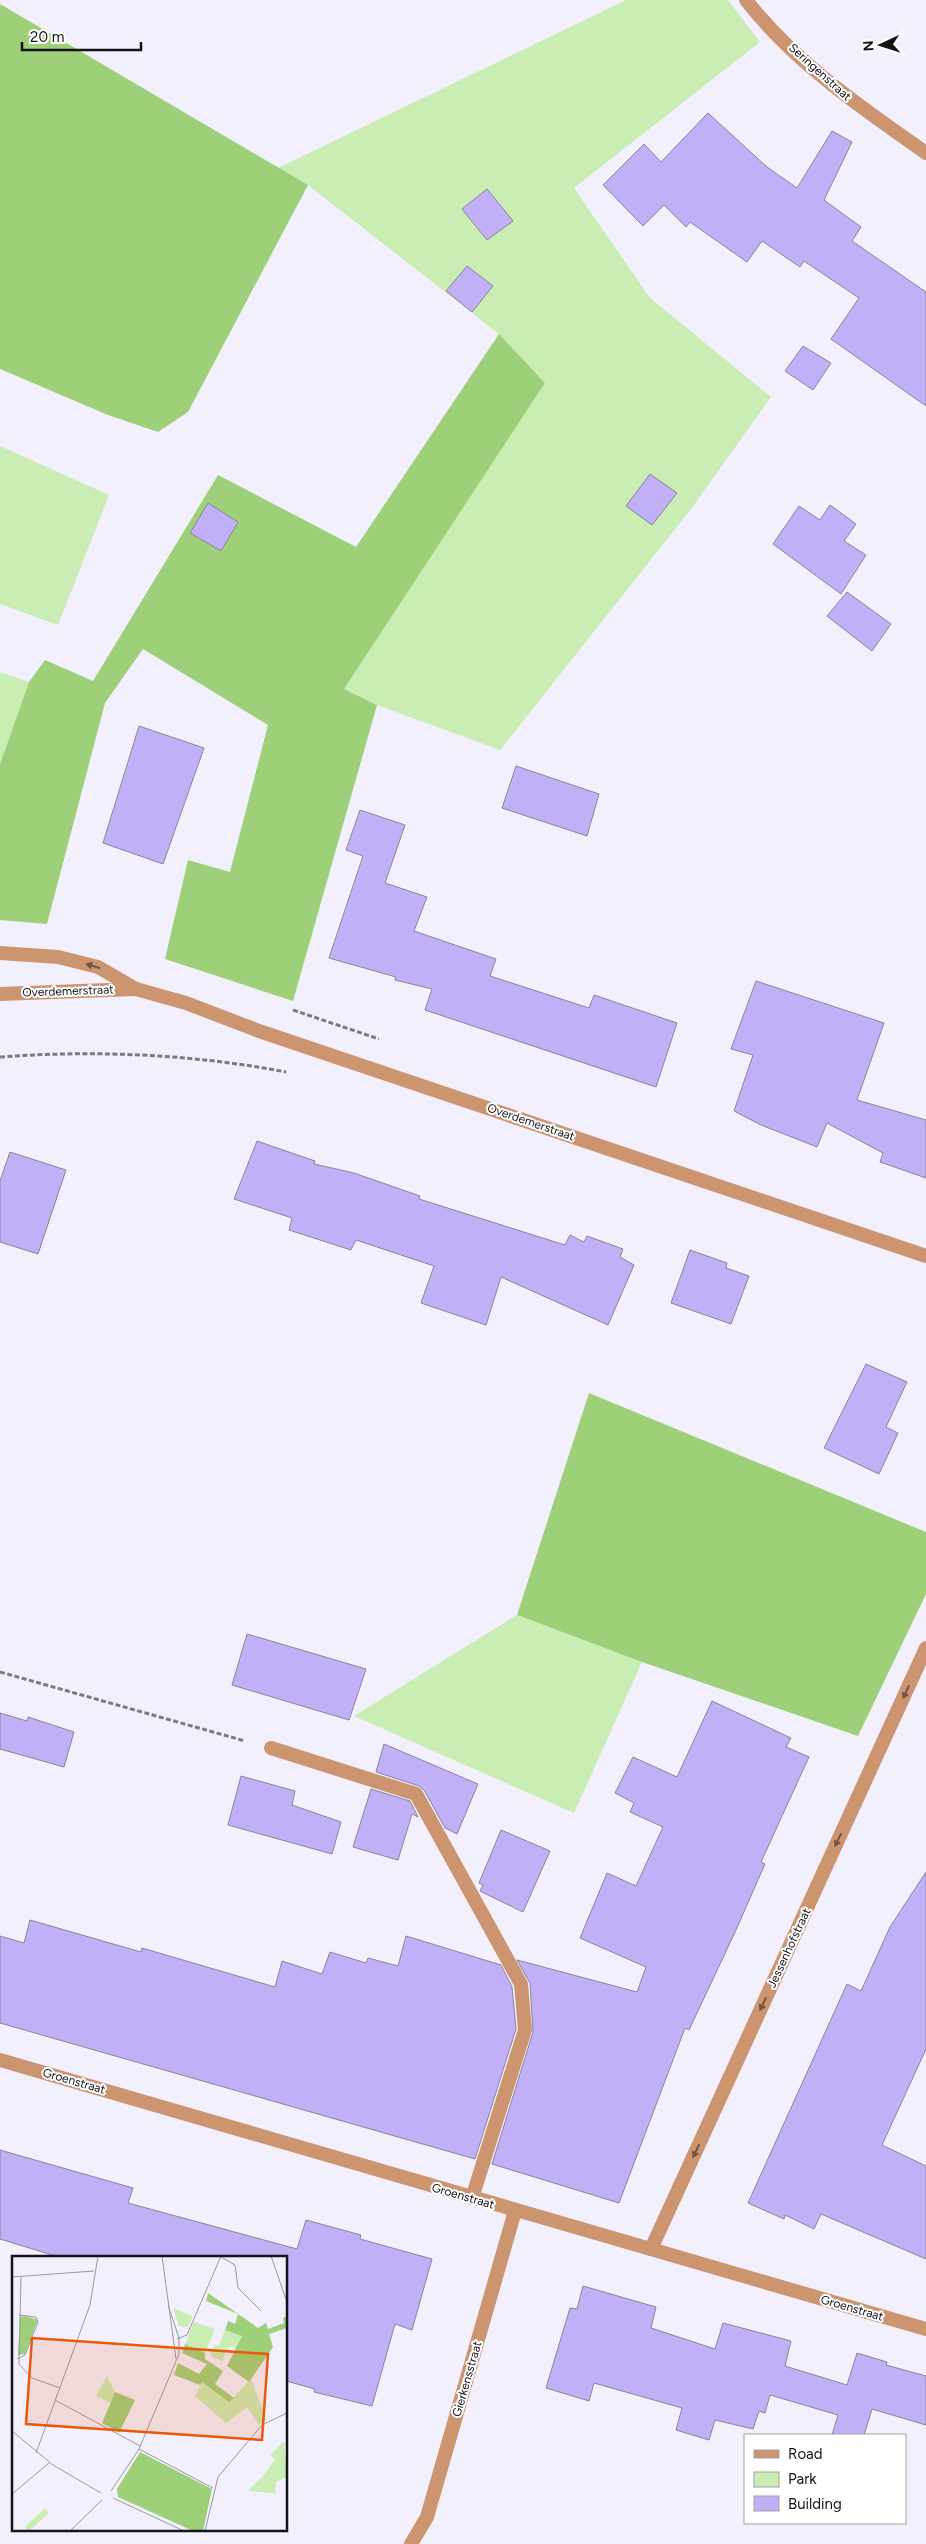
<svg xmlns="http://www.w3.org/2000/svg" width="926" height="2544" viewBox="0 0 926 2544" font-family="Figtree,sans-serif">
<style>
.green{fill:#caedb3}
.forest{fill:#9dd078}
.building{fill:#c1aff7;stroke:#898694}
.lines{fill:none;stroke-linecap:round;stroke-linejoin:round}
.path{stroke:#7b7981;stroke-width:3;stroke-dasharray:5 2.5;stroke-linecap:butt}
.service{stroke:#cc956f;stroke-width:14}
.minor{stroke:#cc956f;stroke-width:14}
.oneway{fill:#705444}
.labels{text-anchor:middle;stroke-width:4;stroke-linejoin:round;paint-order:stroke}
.street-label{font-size:12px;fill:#141318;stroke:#fff}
.inset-road{fill:none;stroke:#9a98a1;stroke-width:1}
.view{fill:#e8590c;fill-opacity:0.15;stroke:#e8590c;stroke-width:2.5}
.inset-edge{fill:none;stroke:#141318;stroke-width:2.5}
</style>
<rect width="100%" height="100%" fill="#f3f0fd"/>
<!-- green -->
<g class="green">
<polygon points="626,0 728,0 760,42 574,188 650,298 771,397 691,509 500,750 377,705 344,689 545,383 499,334 308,185 278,168"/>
<polygon points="0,446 109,495 58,625 0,604"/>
<polygon points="0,672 29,682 0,764"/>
<polygon points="517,1615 642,1662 574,1813 354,1716"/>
</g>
<!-- forest -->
<g class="forest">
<polygon points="0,4 308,185 188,412 158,432 108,415 0,369"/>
<polygon points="499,334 545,383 344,689 377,705 293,1001 165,959 188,860 230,872 268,725 143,649 105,703 47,924 0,920 0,764 29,682 45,660 93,681 218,475 356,547"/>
<polygon points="589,1393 926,1532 926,1594 858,1736 642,1662 517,1615"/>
</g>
<!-- building -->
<g class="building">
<polygon points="708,113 767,167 797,188 832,131 852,142 824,200 861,227 852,241 926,292 926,406 831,339 859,298 804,261 800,267 762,241 747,262 690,222 686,227 664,205 643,226 603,185 644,144 661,162"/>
<polygon points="487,189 513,221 487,240 462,209"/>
<polygon points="467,266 493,286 472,312 446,291"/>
<polygon points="803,346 831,363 813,390 785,371"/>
<polygon points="650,474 677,493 652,525 626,506"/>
<polygon points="208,503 238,522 221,551 190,533"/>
<polygon points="830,505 856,524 844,541 866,555 841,594 773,544 799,506 820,520"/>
<polygon points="847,592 891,624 872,651 827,616"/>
<polygon points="139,726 204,748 163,864 103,843"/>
<polygon points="516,766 599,794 587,836 502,808"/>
<polygon points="360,810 405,825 385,883 427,897 414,931 496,959 490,976 589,1008 594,995 677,1023 656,1087 425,1010 432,989 395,980 396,977 329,958 363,856 346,850"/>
<polygon points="756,981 884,1023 857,1100 926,1120 926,1178 880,1162 883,1153 827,1123 817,1147 761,1125 734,1111 753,1055 731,1049"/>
<polygon points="257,1141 315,1161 314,1164 354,1173 420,1196 419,1199 565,1245 570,1235 584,1242 587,1236 623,1249 620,1257 634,1265 608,1325 501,1277 486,1325 421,1303 434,1266 356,1240 351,1250 289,1230 292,1218 234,1199"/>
<polygon points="10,1152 66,1170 38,1254 0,1242 0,1181"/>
<polygon points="690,1250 727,1263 726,1268 749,1276 731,1324 671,1303"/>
<polygon points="866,1364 907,1382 886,1427 898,1433 879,1474 824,1448"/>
<polygon points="247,1634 366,1669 349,1720 232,1685"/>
<polygon points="712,1701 791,1738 786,1747 809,1757 761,1862 765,1864 736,1930 689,2030 685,2028 619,2203 492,2164 533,2032 530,1983 517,1960 637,1992 646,1967 580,1938 607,1873 636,1886 663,1827 630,1812 634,1803 615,1793 633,1757 677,1777"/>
<polygon points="0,1713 27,1721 28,1717 74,1732 64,1767 0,1749"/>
<polygon points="384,1744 478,1784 457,1834 445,1828 424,1790 419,1786 376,1772"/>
<polygon points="241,1776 295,1791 292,1805 341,1822 332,1854 228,1825"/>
<polygon points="371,1789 410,1801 418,1817 412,1814 398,1860 353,1847"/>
<polygon points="501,1830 550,1851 523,1912 480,1891 483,1885 479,1883"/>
<polygon points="926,1872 926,2049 882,2145 926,2166 926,2259 821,2214 814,2229 785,2215 784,2219 748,2203 847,1984 861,1991 890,1927"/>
<polygon points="30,1920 141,1952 142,1948 275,1987 282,1961 322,1974 330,1952 366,1963 368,1958 398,1966 406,1936 501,1965 512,1987 516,2029 475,2159 0,2023 0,1936 24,1943"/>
<polygon points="0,2150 133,2188 128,2203 297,2249 306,2220 361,2235 360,2239 432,2259 412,2330 395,2324 372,2406 314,2392 315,2389 286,2381 286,2258 62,2258 0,2239"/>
<polygon points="583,2286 656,2307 651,2328 715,2349 723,2323 791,2341 785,2366 847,2385 857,2353 887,2362 886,2365 926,2376 926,2425 872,2409 864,2435 832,2435 838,2415 770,2395 765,2413 759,2411 753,2429 715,2420 709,2440 676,2430 682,2408 594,2383 589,2401 546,2388 570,2308 577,2309"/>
</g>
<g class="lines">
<!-- path -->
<g class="path">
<polyline points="293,1010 379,1039"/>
<path d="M0,1057C95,1050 192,1054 286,1072"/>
<polyline points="0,1672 245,1741"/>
</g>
<!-- service -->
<polyline class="service" points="271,1748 416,1794 521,1984 525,2030 472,2198"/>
<!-- minor -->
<g class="minor">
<path d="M746,0C795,63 862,108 926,153"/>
<polyline points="0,953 58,957 98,967 136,989 186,1003 259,1031 926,1256"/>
<polyline points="0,994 136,989"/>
<polyline points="0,2060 926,2329"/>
<polyline points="651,2249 926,1648"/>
<polyline points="411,2544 427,2517 515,2211"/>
</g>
</g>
<!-- one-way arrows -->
<defs><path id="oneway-solid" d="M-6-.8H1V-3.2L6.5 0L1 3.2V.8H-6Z" transform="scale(1.25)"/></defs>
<g class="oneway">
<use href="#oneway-solid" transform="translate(93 966) rotate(-162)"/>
<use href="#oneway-solid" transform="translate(906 1692) rotate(115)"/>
<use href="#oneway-solid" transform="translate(838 1840) rotate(115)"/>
<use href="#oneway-solid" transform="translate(763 2004) rotate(115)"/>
<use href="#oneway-solid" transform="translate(696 2151) rotate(115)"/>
</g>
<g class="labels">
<!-- street labels -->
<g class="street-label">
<text transform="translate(820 72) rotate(42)" y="4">Seringenstraat</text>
<text transform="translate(68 991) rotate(-2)" y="4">Overdemerstraat</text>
<text transform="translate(531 1122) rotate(19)" y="4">Overdemerstraat</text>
<text transform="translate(789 1948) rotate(-65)" y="4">Jessenhofstraat</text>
<text transform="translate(74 2081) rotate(16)" y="4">Groenstraat</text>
<text transform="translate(463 2196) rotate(16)" y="4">Groenstraat</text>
<text transform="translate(852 2308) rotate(16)" y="4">Groenstraat</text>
<text transform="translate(467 2379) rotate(-74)" y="4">Gierkensstraat</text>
</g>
</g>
<!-- overview -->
<g transform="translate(12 2256)">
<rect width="275" height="275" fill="#f3f0fd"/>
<path d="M161,52L181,60L176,71L167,70ZM182,66L203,73L193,97L173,88ZM213,74L230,80L224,92L218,90L210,105L198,100L203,88L207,90ZM95,120L103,136L98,147L84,140ZM239,123L255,164L247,169L235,151L214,167L183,140L190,126L217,146ZM272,185L275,221L264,226L263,237L236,235L252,219L263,203L258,199ZM33,252L37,257L17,275L13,271Z" fill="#caedb3"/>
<path d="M196,37L246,72L254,67L256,73L272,67L271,62L275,60V72L257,78L261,91L237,126L215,110L230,80L213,74L216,65L223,68L226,58L194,45ZM13,60L24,63L25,66L13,98L6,99L8,61ZM173,88L193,97V103L211,115L203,128L222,142L217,146L190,126L188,129L162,119L166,107L187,118L195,108L170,97ZM103,136L123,144L107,177L90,167ZM128,196L200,233L191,275L179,274L106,241L105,233Z" fill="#9dd078"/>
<path class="inset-road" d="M150,0L164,103M259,0L275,46M209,1L223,9L226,32L249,55M9,20L7,108L20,122L48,132M0,21L82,15M165,83L175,79L209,0M5,103L13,99L26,66L24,61L7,59M43,144L128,190M0,175L41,209L89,237M127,193L201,232M24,197L78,49L86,0M99,235L127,193L167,98V82L156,49M0,238L37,207M101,242L172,275M58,275L90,244M193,275L206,221L250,169L275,157"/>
<path class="view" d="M20,82L256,98L250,184L14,168Z"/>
<rect width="275" height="275" class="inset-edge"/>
</g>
<!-- legend -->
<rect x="744" y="2434" width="162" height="90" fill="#ffffff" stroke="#a1a1a3"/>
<rect x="754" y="2450" width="25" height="8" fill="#cc956f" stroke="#a1a1a3"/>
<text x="788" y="2459" font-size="15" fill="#141318">Road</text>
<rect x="754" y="2472" width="25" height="15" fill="#caedb3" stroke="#a1a1a3"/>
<text x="788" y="2484" font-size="15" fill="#141318">Park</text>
<rect x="754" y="2496" width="25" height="15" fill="#c1aff7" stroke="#a1a1a3"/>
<text x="788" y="2509" font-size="15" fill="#141318">Building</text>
<!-- north arrow -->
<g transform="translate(881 45) rotate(266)" stroke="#ffffff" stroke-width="4" paint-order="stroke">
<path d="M0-4L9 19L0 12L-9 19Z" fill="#141318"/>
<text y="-8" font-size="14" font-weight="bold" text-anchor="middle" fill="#141318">N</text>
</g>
<!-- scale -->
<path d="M22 42v8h119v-8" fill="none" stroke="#141318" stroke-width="2.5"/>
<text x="30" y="42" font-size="15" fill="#141318" stroke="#ffffff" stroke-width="4" paint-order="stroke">20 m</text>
</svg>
